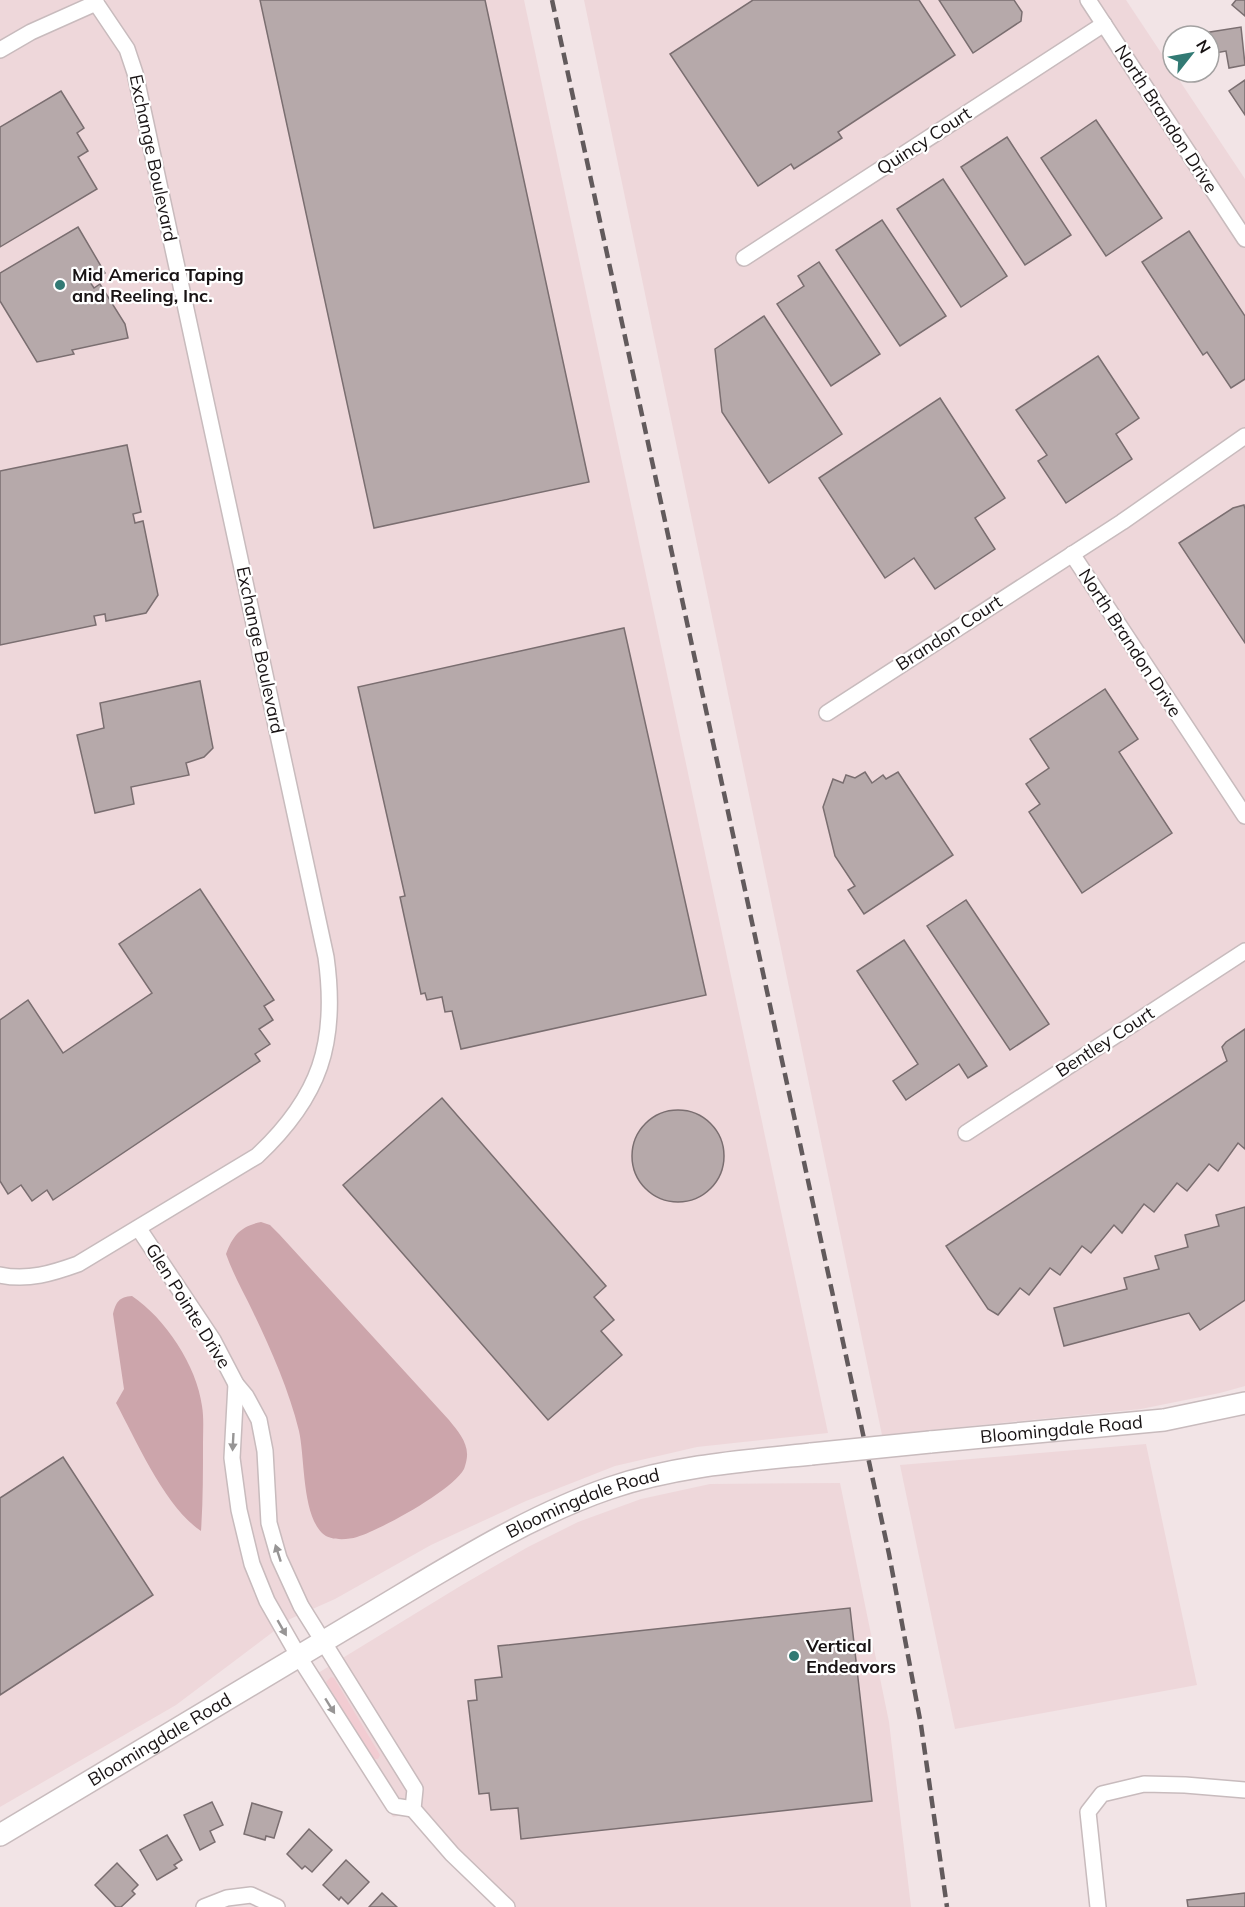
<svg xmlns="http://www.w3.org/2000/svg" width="1245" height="1907" viewBox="0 0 1245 1907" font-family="Mulish,sans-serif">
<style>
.built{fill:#eed7da}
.green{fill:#f2ccd2}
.water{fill:#cca5ab}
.building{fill:#b6a9aa;stroke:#7a6e70;stroke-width:1.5}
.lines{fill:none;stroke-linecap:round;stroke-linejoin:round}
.street-casing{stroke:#c8bbbd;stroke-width:18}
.secondary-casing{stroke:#c8bbbd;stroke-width:24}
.street{stroke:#fff;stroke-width:15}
.secondary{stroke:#fff;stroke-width:21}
.rail{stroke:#625a5c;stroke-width:4.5;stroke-dasharray:12 6;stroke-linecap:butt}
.secondary-bridge-casing{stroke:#c8bbbd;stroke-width:24;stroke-linecap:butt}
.secondary-bridge{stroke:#fff;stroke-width:21}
.oneway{fill:#979595}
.poi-dot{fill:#327a74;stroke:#fff;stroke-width:2}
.labels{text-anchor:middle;stroke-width:4.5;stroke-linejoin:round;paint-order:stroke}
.street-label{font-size:18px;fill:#181314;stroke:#fff}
.poi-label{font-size:18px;font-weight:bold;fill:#181314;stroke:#fff;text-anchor:start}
</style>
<rect width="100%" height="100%" fill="#f2e4e6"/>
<!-- built -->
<g class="built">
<polygon points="0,0 524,0 828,1433 697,1447 615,1466 526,1501 431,1545 335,1599 290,1619 176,1705 0,1807"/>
<polygon points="584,0 1126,0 1245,179 1245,1386 1220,1393 1141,1409 882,1435"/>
<polygon points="1146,1444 1197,1685 955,1729 900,1465"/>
<polygon points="840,1483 889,1722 911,1907 512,1907 417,1812 393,1817 305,1681 462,1585 528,1547 578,1522 641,1499 710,1484"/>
</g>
<!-- green -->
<polygon class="green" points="331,1677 334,1678 380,1755 378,1759 372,1759 326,1682"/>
<!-- water -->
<g class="water">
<path d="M261,1222L270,1225L279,1234L449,1420C457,1430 468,1442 467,1456C467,1459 465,1467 464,1469C452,1491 380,1530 357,1537C347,1540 330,1541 322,1533C302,1513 305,1458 299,1431C289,1390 271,1350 253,1312C244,1293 233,1274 226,1254C233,1235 241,1226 261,1222Z"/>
<path d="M132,1296C165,1318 197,1366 202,1406C204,1418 203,1431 203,1443C203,1473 203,1502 201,1531C165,1507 137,1442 116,1403L124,1389L113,1314C116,1302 119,1297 132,1296Z"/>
</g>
<!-- building -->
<g class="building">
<polygon points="260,0 485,0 589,482 374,528"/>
<polygon points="753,0 919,0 955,55 838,132 842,138 794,169 791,164 758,186 670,54"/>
<polygon points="939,0 1014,0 1022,12 1021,21 973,53"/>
<polygon points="1236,0 1245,0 1245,16 1232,5"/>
<polygon points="1241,27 1245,65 1229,68 1226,51 1209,54 1209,36 1204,36 1204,33"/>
<polygon points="1245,80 1245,115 1229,91"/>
<polygon points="61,91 84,128 77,133 88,151 78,157 97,189 0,247 0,127"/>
<polygon points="1096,120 1162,218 1106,256 1041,158"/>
<polygon points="1007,137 1071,235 1025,265 961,167"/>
<polygon points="943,179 1007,276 961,307 897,209"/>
<polygon points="882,220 946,316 900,346 836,250"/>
<polygon points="78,227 105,273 90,282 94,288 100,284 125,324 128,338 72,350 74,354 37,362 0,301 0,273"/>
<polygon points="1189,231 1245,316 1245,379 1231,388 1207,352 1203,355 1142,262"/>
<polygon points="819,262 880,354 831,386 777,304 804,286 798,276"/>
<polygon points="764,316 842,434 769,483 722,412 715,349"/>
<polygon points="1098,356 1139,418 1116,434 1132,459 1066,503 1038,461 1047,455 1016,410"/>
<polygon points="940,398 1005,498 975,518 995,549 935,589 914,558 885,578 819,478"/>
<polygon points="127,445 141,512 133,514 135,523 143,521 158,595 146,613 106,621 105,614 94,616 96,625 0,645 0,471"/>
<polygon points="1244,505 1245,509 1245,643 1179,543 1233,508"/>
<polygon points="624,628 706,995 461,1049 452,1011 445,1012 442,997 427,1000 425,993 421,994 400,897 405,896 358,687"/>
<polygon points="200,681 213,748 204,757 186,763 189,775 131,787 134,804 95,813 77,735 104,728 100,703"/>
<polygon points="1105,689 1138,739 1119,752 1172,833 1082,893 1029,812 1040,804 1026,784 1049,768 1030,739"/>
<polygon points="865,772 872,783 883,775 886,779 898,772 953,855 864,914 848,890 855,886 835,856 823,807 833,779 843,783 846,775 855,778"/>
<polygon points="200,889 274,1000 264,1006 273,1020 259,1029 270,1044 255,1054 260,1061 53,1200 47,1190 32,1201 21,1185 8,1194 0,1181 0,1020 28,1000 63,1053 152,993 119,944"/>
<polygon points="966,900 1049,1024 1010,1050 927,926"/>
<polygon points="904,940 987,1066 968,1078 959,1064 906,1100 893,1081 918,1064 857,971"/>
<polygon points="1245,1029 1245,1149 1238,1143 1218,1171 1209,1164 1187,1191 1177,1183 1154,1212 1144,1204 1122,1233 1114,1225 1091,1253 1082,1246 1060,1275 1050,1268 1029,1295 1020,1288 998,1315 988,1309 946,1246 1227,1061 1222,1047 1226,1042"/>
<polygon points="442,1098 606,1286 594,1297 614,1320 601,1331 622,1355 548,1420 343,1185"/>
<circle cx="678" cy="1156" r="46"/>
<polygon points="1245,1207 1245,1300 1200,1330 1189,1313 1064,1346 1054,1308 1127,1289 1124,1278 1159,1269 1155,1256 1188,1247 1185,1235 1219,1226 1216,1215"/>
<polygon points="63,1457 153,1595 0,1695 0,1498"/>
<polygon points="850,1608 872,1801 521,1839 518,1808 491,1810 489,1793 479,1794 468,1701 477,1700 475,1680 502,1677 498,1646"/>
<polygon points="212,1802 223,1825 210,1831 215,1842 200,1850 184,1815"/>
<polygon points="252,1803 282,1812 274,1838 266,1836 265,1840 244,1834"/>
<polygon points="309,1829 332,1850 312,1872 305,1866 302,1869 287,1854"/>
<polygon points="167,1835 182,1860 174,1865 177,1868 157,1880 140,1850"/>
<polygon points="346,1860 369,1882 348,1904 341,1897 339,1900 323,1885"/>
<polygon points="117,1863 138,1885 132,1891 135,1894 121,1907 116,1907 95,1885"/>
<polygon points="382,1893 397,1907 369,1907"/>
<polygon points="1245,1893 1245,1907 1188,1907 1187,1900"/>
</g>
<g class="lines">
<!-- street casing -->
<g class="street-casing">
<g id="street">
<polyline points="1088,0 1245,239"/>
<polyline points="0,50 31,32 96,3"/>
<polyline points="744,258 1104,24"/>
<polyline points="1072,554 1245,816"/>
<polyline points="827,713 1122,522 1245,436"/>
<polyline points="966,1133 1245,951"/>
<polyline points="139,1229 213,1340 236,1384 246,1396 259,1420 265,1451 269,1523 279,1558 301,1606 415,1789 413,1809 452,1854 507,1907"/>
<path d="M0,1275C28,1281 53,1273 78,1264L257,1156C320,1097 338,1043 326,957L135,73L127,49L96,3V0"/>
<polyline points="236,1384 232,1458 239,1510 252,1564 267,1601 299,1657 394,1806 413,1809"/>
<polyline points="204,1907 227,1898 251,1895 277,1907"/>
<polyline points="1098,1907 1088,1812 1102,1794 1144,1784 1185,1785 1245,1790"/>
</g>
</g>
<!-- secondary casing -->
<g class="secondary-casing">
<g id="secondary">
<path id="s1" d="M930,1442L1164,1420L1245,1403"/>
<path id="s2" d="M0,1835C119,1764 238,1693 356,1622C436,1575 522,1518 610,1488C675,1466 743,1461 811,1454"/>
</g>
</g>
<!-- street -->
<use href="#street" class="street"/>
<!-- secondary -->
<use href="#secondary" class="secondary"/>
<!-- rail -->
<polyline class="rail" points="552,0 889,1554 921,1725 947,1907"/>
<!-- secondary-bridge casing -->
<g class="secondary-bridge-casing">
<polyline id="secondary-bridge" points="811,1454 930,1442"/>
</g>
<!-- secondary-bridge -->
<use href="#secondary-bridge" class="secondary-bridge"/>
</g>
<!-- one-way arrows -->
<defs><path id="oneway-solid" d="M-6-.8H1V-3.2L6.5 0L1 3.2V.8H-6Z" transform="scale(1.5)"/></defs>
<g class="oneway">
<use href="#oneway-solid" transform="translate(233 1442) rotate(93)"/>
<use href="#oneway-solid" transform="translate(278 1553) rotate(-108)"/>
<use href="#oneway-solid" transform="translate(282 1628) rotate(60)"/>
<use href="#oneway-solid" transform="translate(330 1706) rotate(58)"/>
</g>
<!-- markers -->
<g class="poi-dot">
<circle cx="60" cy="285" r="6"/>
<circle cx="794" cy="1656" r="6"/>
</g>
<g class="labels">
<!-- street labels -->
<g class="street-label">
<text transform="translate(1166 119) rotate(57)" y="6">North Brandon Drive</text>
<text transform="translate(924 141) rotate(-33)" y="6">Quincy Court</text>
<text transform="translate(153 158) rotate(78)" y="6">Exchange Boulevard</text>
<text transform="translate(949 633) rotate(-33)" y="6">Brandon Court</text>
<text transform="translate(1130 643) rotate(57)" y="6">North Brandon Drive</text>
<text transform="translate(260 650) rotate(78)" y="6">Exchange Boulevard</text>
<text transform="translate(1105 1042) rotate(-33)" y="6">Bentley Court</text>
<text transform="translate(188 1306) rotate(58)" y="6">Glen Pointe Drive</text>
<text dy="6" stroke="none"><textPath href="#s1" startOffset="132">Bloomingdale Road</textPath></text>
<text dy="6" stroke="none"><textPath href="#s2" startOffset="672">Bloomingdale Road</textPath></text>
<text dy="6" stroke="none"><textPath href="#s2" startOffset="186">Bloomingdale Road</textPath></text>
</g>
<!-- poi labels -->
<g class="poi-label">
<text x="72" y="281">Mid America Taping<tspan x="72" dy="21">and Reeling, Inc.</tspan></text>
<text x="806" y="1652">Vertical<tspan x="806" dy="21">Endeavors</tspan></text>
</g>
</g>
<!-- north arrow -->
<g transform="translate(1191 54) rotate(59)"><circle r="28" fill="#ffffff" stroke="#a3a1a1" stroke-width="1.5"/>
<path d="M0-4.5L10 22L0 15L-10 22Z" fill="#327a74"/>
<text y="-9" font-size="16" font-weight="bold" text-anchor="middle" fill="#181314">N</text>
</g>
</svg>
